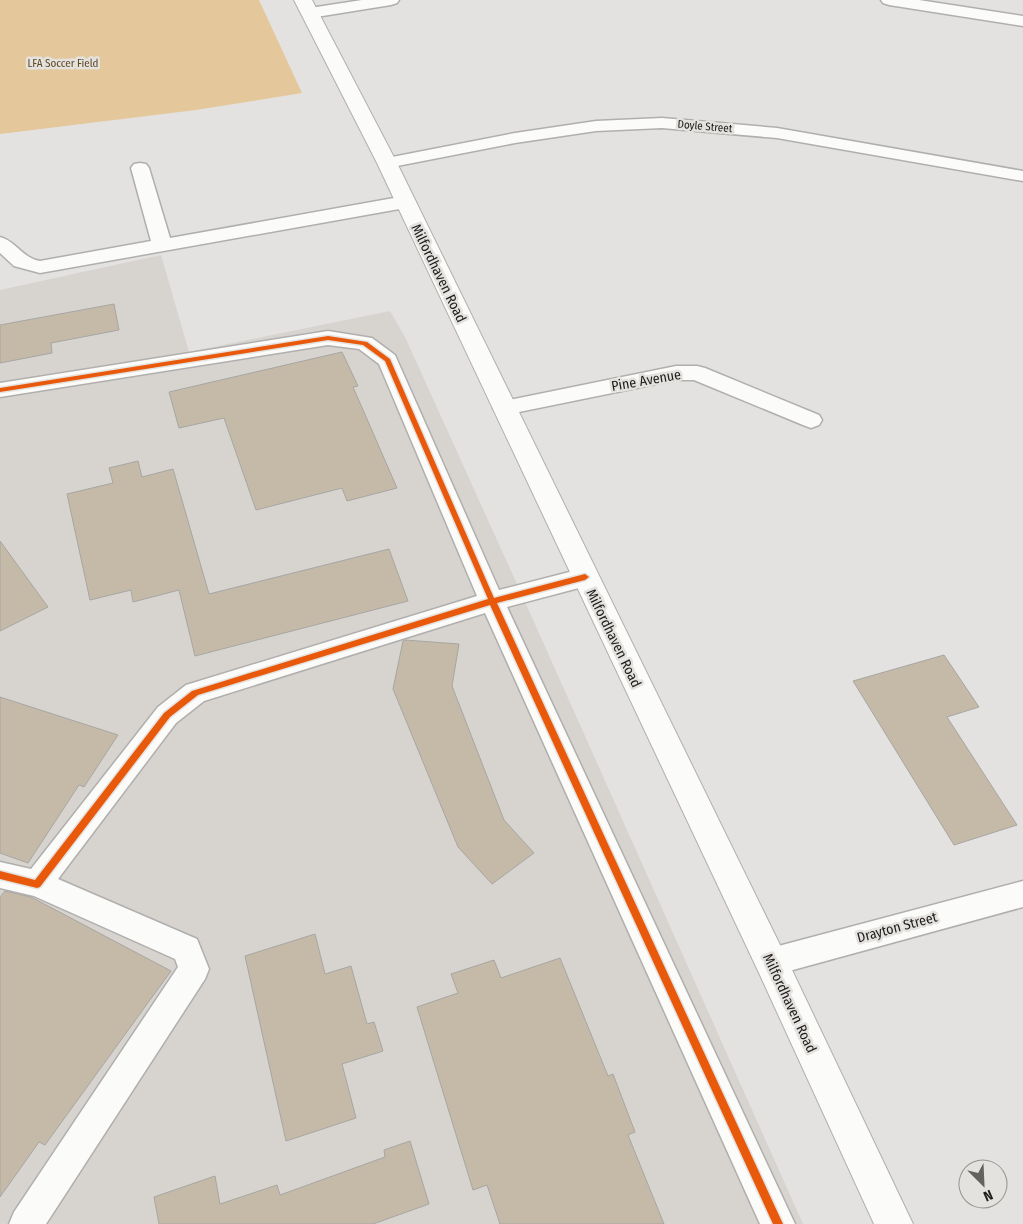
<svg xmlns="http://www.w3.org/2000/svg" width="1023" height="1224" viewBox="0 0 1023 1224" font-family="'Fira Sans Condensed',sans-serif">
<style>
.built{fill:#d7d3cf}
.green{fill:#e4c89c}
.building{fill:#c5baa7;stroke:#a6a6a4}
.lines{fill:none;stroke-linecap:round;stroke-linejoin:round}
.street-casing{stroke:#b0afae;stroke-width:3}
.secondary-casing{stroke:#b0afae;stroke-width:2}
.street{fill:#fbfbfa;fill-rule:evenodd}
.secondary{fill:#fbfbfa;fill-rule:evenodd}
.cycleway-casing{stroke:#e4e2df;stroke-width:3}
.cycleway{fill:#e8590c;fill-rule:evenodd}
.labels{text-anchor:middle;stroke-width:5;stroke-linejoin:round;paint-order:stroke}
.far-park-label{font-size:11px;fill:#604822;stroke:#e4e2df}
.far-street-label{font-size:11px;fill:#1e1d1c;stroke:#e4e2df}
.street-label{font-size:14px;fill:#1e1d1c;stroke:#e4e2df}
</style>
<rect width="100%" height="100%" fill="#e3e2e0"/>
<!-- built -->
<polygon class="built" points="161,255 189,352 390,311 405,337 526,604 803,1224 0,1224 0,290"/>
<!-- green -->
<polygon class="green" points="0,0 259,0 302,93 196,110 0,134"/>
<!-- building -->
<g class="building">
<polygon points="114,304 119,330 51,343 52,353 0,363 0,325"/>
<polygon points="342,352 358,386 353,387 397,488 347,501 342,488 256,510 224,418 179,428 169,392"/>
<polygon points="138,461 142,477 173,469 209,594 389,549 408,601 195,656 179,590 133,602 131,590 90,600 67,494 113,483 109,468"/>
<polygon points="0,541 48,607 0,631"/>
<polygon points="405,640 459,644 452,686 504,820 534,853 492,884 458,847 393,689 403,641"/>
<polygon points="944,655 979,707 947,717 1017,825 954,845 853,681"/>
<polygon points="0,697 118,735 84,787 79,785 28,863 0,853"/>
<polygon points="5,891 31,897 171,971 45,1145 39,1142 0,1197 0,897"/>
<polygon points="315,934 325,974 351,966 367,1024 374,1022 383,1051 342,1064 356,1118 286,1141 245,956"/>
<polygon points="560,958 608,1076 613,1074 635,1132 628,1135 664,1224 500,1224 487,1185 473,1190 417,1007 458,993 451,974 494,960 501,978"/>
<polygon points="410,1141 429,1204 373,1224 159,1224 154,1197 215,1176 220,1204 277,1185 280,1195 385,1157 384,1150"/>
</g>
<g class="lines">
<!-- street casing -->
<g class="street-casing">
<g id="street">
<polygon points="362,0 399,0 397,3 391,5 310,18 304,16 302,13 304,10 310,8"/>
<polygon points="881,0 919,0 1023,16 1023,26 889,5 883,3"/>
<polygon points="662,118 777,128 1023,171 1023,181 777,138 662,128 596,131 515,143 387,168 381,167 378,163 381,159 387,158 515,133 596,121"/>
<path d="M140,163L146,164L149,168L170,238L405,196L412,198L414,202L412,206L405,208L40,273L14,266L0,253V237C16,241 22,258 40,261L151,241L131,168L134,164Z"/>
<polygon points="328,331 372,338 395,355 499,590 585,568 594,570 597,577 594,584 507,607 795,1224 760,1224 485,613 204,701 176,723 58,879 197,939 209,969 205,979 46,1224 9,1224 14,1212 178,967 175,959 34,896 0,888 0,862 31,869 158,707 186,685 477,596 379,364 359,349 328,345 0,397 0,383"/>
<polygon points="676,366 697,366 705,368 819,415 822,420 819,425 811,428 803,425 694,380 676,380 504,415 496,413 493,408 496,403 504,401"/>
<polygon points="1023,881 1023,907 771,976 760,972 756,962 760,952 771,948"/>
</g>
</g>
<!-- secondary casing -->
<g class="secondary-casing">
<polygon id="secondary" points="294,0 312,0 397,163 783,951 913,1224 874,1224 759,973 377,163"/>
</g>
<!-- street -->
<use href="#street" class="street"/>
<!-- secondary -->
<use href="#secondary" class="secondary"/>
<!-- cycleway casing -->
<g class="cycleway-casing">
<polygon id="cycleway" points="328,336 367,342 390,359 494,598 585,574 589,577 585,580 497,603 783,1224 773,1224 490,605 198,695 170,717 40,887 37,888 0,879 0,871 35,880 164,713 192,691 488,599 385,361 363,345 328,340 0,392 0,388"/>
</g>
<!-- cycleway -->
<use href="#cycleway" class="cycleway"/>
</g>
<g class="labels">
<!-- far-park labels -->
<g class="far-park-label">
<text x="63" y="67">LFA Soccer Field</text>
</g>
<!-- far-street labels -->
<g class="far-street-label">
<text transform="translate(705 126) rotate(5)" y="4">Doyle Street</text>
</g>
<!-- street labels -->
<g class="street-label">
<text transform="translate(439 273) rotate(64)" y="5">Milfordhaven Road</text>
<text transform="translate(646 380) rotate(-10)" y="5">Pine Avenue</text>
<text transform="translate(614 638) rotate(64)" y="5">Milfordhaven Road</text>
<text transform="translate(897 927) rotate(-15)" y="5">Drayton Street</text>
<text transform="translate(790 1003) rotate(65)" y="5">Milfordhaven Road</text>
</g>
</g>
<!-- north arrow -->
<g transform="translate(983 1184) rotate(156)"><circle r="24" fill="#e4e2df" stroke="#959391"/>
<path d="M0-4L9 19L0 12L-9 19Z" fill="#636261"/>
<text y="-8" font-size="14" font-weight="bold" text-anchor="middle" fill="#1e1d1c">N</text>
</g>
</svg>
